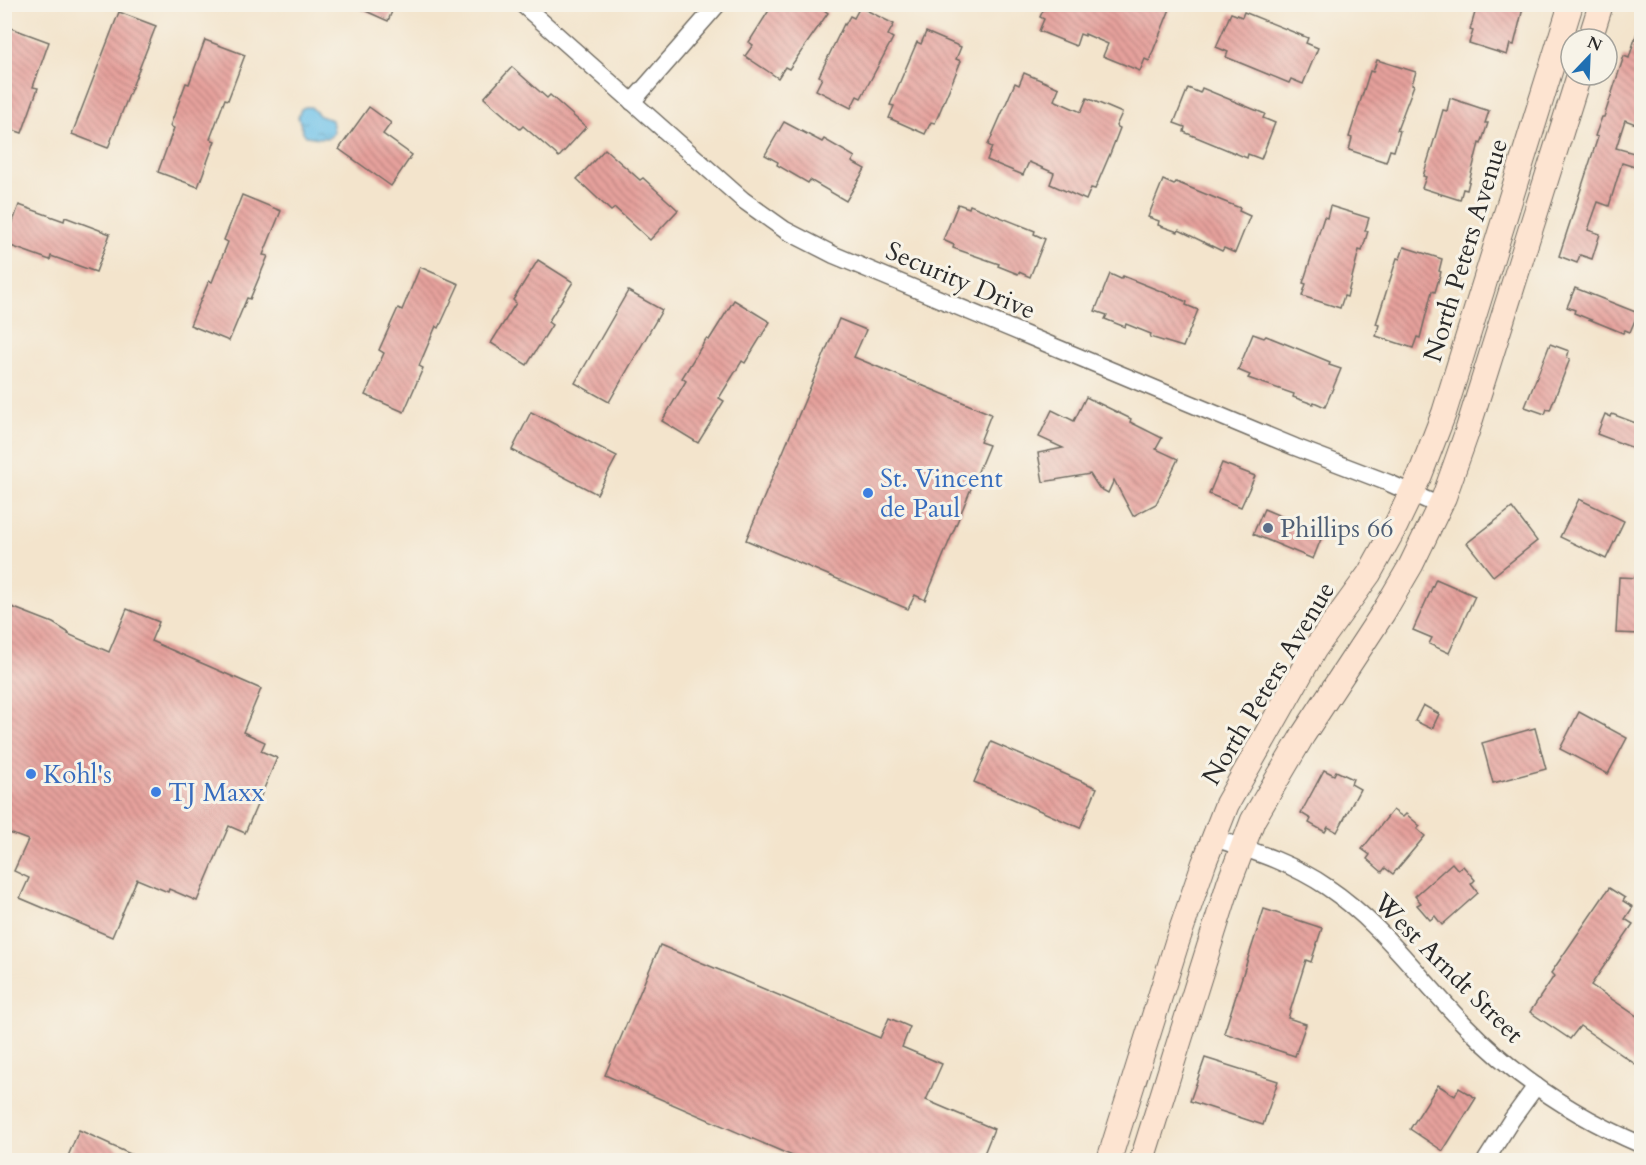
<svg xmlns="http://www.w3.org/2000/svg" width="1646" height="1165" viewBox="0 0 1646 1165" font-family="Cardo,serif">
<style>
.water{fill:url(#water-ripples);stroke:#4c768a;stroke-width:1.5}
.building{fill:url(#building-back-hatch)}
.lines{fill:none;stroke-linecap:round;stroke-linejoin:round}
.street-casing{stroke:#716c63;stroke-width:19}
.secondary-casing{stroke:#716c63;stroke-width:26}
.street{stroke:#fff;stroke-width:16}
.secondary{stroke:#fde4d1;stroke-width:24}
.shop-dot{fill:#3f7fe0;stroke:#f7f3e8;stroke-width:2}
.service-dot{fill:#5c6f8a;stroke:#f7f3e8;stroke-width:2}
.labels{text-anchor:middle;stroke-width:6;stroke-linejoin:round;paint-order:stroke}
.street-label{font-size:26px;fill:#2b2b2b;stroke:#f7f3e8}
.shop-label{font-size:26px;fill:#366cbe;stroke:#f7f3e8;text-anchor:start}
.service-label{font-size:26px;fill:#4e5e75;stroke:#f7f3e8;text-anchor:start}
</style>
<defs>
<pattern id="water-ripples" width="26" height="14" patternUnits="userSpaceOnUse" patternTransform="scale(1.5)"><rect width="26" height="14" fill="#6ec2ea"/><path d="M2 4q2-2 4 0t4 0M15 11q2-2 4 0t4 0" fill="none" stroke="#5b9ebe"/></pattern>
<pattern id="building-back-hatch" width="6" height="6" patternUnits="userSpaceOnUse" patternTransform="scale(1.5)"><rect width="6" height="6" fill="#e6a19c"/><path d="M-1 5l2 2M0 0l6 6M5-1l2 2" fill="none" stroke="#bb837f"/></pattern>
</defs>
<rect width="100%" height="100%" fill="#f7f3e8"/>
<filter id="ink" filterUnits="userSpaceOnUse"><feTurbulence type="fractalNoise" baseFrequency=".0167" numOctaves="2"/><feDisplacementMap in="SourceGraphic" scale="12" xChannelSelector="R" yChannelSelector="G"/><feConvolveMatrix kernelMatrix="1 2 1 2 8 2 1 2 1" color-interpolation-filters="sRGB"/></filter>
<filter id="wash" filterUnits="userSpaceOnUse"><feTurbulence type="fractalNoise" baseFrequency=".008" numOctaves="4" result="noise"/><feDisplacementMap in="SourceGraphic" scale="24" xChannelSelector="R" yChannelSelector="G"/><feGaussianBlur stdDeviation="1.35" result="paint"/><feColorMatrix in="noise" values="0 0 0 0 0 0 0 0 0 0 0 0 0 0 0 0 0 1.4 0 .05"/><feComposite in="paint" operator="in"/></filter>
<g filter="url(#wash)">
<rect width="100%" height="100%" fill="#f3e4cc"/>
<!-- water -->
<path class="water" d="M305,107H311L320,116L332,120L334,132L330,137C325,139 312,137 306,136C301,131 301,123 298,117L301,109Z"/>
<g id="blocks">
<!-- building -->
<g class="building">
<polygon points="350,4 395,4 388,21"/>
<polygon points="773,4 826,4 823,9 828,13 789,69 785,67 778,78 745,56 753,45 749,42"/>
<polygon points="1046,4 1172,4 1149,61 1145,59 1140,71 1103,56 1108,44 1085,34 1085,36 1080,34 1076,46 1039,31 1044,19 1040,17"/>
<polygon points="1480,4 1524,4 1514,45 1510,44 1507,55 1469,43 1473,31 1470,30 1476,9 1478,10"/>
<polygon points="860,7 894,24 888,35 893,38 861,98 857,96 851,108 816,90 822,78 819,76 844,24 845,25 850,16 854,18"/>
<polygon points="119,12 156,26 108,148 72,134"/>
<polygon points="1244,12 1308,38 1306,43 1318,48 1303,84 1291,79 1289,83 1226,57 1228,52 1216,47 1231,13 1242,17"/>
<polygon points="11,28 49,42 33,87 38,88 22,133 4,127 4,45"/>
<polygon points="1638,29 1641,29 1641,126 1625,120 1616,148 1641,155 1641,169 1622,163 1609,206 1598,202 1588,230 1600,234 1592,259 1580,255 1577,263 1559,256 1598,137 1595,136 1602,117 1604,117 1624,56 1629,58"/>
<polygon points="926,32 961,47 956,59 961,61 935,123 931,122 925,134 889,118 894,106 890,105 917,42 921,44"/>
<polygon points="205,40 245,55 228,100 225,99 210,139 215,141 198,187 158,172 174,128 170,126 186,83 189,84"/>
<polygon points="1377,60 1416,72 1412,84 1414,85 1397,130 1400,131 1394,151 1390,150 1386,162 1349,150 1352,138 1349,137 1370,71 1373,72"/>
<polygon points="512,67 547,98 550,95 586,127 559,157 523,126 520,129 484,98"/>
<polygon points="1024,73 1059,88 1054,100 1081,112 1087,98 1122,113 1116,126 1120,128 1110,154 1095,189 1091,188 1086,200 1050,184 1054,173 1029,162 1023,175 987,160 992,147 988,145 1015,83 1019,85"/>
<polygon points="1188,88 1200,93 1202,88 1265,114 1263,118 1275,123 1261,159 1248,154 1247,158 1184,132 1185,127 1174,123"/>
<polygon points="1450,98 1489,111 1485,123 1488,123 1481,144 1479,143 1467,190 1463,189 1460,200 1422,188 1426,177 1423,176 1436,134 1443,110 1447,111"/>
<polygon points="369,107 391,123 383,134 412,155 391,186 339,149"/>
<polygon points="784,122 822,142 824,139 855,157 852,162 865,169 846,201 810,180 808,183 777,165 778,162 765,155"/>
<polygon points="605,149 640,180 643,178 678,210 650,240 615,208 611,211 577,179"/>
<polygon points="1163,180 1174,185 1176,182 1220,200 1240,208 1239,211 1250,216 1235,253 1224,248 1222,251 1179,230 1178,232 1158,225 1159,221 1148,217"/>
<polygon points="242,195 281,211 263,255 268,256 250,299 247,298 229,341 190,325 209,281 212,282 228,242 224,240"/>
<polygon points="958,204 969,208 970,205 1035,231 1034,234 1045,239 1030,277 1019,272 1018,274 998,266 999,264 953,248 954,245 943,240"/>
<polygon points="19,205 64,221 65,217 110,234 96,272 51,256 50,260 5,244"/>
<polygon points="1330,206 1369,218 1365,231 1368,231 1362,251 1359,250 1347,297 1344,296 1340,308 1302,296 1306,284 1303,283 1324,217 1327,218"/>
<polygon points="1404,247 1442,259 1439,271 1441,272 1435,292 1432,291 1420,338 1417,337 1413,348 1376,336 1379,325 1376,324 1397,258 1400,259"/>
<polygon points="538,260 573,282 548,322 552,325 527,365 491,343 516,303 513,300"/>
<polygon points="420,267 459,284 439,328 436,326 419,366 423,368 404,412 365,395 384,353 379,350 398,308 402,310"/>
<polygon points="1110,274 1121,279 1123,276 1168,294 1187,302 1186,305 1198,310 1183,347 1150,337 1151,334 1126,324 1125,327 1105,319 1107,315 1095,311"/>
<polygon points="1575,288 1638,313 1630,332 1625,330 1623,333 1574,313 1575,310 1567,307"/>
<polygon points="628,291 662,310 609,402 575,383"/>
<polygon points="734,300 770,322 745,363 742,361 719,398 724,401 698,443 662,421 686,381 682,378 706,339 709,340"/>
<polygon points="839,319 866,330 854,357 991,414 980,442 989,445 925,600 915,595 908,609 746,540"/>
<polygon points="1253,334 1264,338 1266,336 1301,350 1330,362 1329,365 1341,369 1325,407 1314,402 1313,404 1293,397 1294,394 1248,378 1250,375 1238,370"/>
<polygon points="1550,344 1569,351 1567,358 1570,359 1550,410 1547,409 1545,414 1525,407"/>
<polygon points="1086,397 1131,419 1130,422 1162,438 1156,449 1178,459 1156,504 1133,516 1114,480 1108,493 1099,488 1090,474 1043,482 1038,453 1063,448 1039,437 1052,410 1074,421"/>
<polygon points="531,412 617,456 597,494 512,450"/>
<polygon points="1605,414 1611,417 1612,414 1641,425 1641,451 1597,434"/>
<polygon points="1222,463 1255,476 1241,507 1209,494"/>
<polygon points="1579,499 1624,521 1606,559 1560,537"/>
<polygon points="1512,508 1537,541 1493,576 1467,543"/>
<polygon points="1264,509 1323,534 1313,559 1253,534"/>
<polygon points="1619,577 1641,578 1641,634 1616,633"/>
<polygon points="1436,579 1475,596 1449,653 1429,644 1432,638 1413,630"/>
<polygon points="4,604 53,623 69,633 68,634 109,652 127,609 159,622 151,641 261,689 243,732 265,742 261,751 277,758 245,833 229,826 197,901 169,889 168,892 137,879 112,937 20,898 29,878 14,871 28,840 4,831"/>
<polygon points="1423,705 1439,714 1432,729 1415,721"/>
<polygon points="1579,712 1627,738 1608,774 1560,749"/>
<polygon points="1535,728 1546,769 1493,783 1482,743"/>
<polygon points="991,742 1097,788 1080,828 974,782"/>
<polygon points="1324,770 1334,775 1336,771 1353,779 1351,784 1360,789 1337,832 1328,827 1325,832 1309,823 1311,819 1301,813"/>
<polygon points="1393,810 1403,817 1406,814 1420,826 1417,829 1425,836 1393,874 1385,868 1382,872 1367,859 1370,855 1362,849"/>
<polygon points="1452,863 1458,870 1463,866 1475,880 1471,884 1478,893 1442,925 1435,916 1430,920 1417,905 1421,903 1415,896"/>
<polygon points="1609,888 1625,898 1623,901 1633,907 1625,919 1633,924 1591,985 1641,1019 1641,1068 1580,1026 1570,1039 1530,1012 1554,976 1551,973"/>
<polygon points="1264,909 1322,928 1311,962 1306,960 1288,1018 1306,1024 1295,1056 1224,1033"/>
<polygon points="660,945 880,1038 889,1018 910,1027 902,1047 942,1064 926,1100 994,1129 981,1161 804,1161 605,1075"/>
<polygon points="1205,1058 1278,1081 1263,1125 1190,1101"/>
<polygon points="1438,1085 1455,1096 1459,1088 1476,1098 1443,1151 1410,1129"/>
<polygon points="79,1130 110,1144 110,1145 146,1161 66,1161"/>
</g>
</g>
</g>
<g filter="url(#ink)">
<use href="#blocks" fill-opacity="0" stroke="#716c63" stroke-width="1.5"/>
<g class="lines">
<!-- street casing -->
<g class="street-casing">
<g id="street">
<polyline points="522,4 743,200 785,230 834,255 1295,447 1389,483 1440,506"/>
<polyline points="632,102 718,4"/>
<path d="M1214,838C1253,851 1292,863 1327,887C1381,923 1420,979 1465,1025C1515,1077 1576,1117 1642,1145"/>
<polyline points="1486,1160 1512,1119 1536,1086"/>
</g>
</g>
<!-- secondary casing -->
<g class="secondary-casing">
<g id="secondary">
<polyline points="1590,39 1601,4"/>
<polyline points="1109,1160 1178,939 1204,863 1227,804 1314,650 1369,574 1395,527 1420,475 1444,413 1571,4"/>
<polyline points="1142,1160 1229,883 1253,820 1303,735 1383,613 1411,565 1444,497 1466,435 1579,75"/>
</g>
</g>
<!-- street -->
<use href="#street" class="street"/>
<!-- secondary -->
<use href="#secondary" class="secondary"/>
</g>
</g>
<!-- markers -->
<g class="shop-dot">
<circle cx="868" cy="493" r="6"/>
<circle cx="31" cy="774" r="6"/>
<circle cx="156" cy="792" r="6"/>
</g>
<circle class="service-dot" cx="1268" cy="528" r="6"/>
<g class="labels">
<!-- street labels -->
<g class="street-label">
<text transform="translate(1465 250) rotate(-73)" y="9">North Peters Avenue</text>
<text transform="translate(961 280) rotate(23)" y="9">Security Drive</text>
<text transform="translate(1268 683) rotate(-59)" y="9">North Peters Avenue</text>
<text transform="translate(1449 968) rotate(45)" y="9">West Arndt Street</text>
</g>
<!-- shop labels -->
<g class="shop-label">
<text x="880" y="487">St. Vincent<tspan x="880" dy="30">de Paul</tspan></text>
<text x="43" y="783">Kohl's</text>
<text x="168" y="801">TJ Maxx</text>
</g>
<!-- service labels -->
<g class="service-label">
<text x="1280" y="537">Phillips 66</text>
</g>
</g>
<!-- margin -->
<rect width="1646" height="1165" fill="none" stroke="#f7f3e8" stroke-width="24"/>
<!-- north arrow -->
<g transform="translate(1589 57) rotate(23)"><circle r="28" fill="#f7f3e8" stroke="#a5a39c" stroke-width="1.5"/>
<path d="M0-4.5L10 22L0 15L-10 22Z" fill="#1f6fb2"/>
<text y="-9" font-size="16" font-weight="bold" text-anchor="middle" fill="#2b2b2b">N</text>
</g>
</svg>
